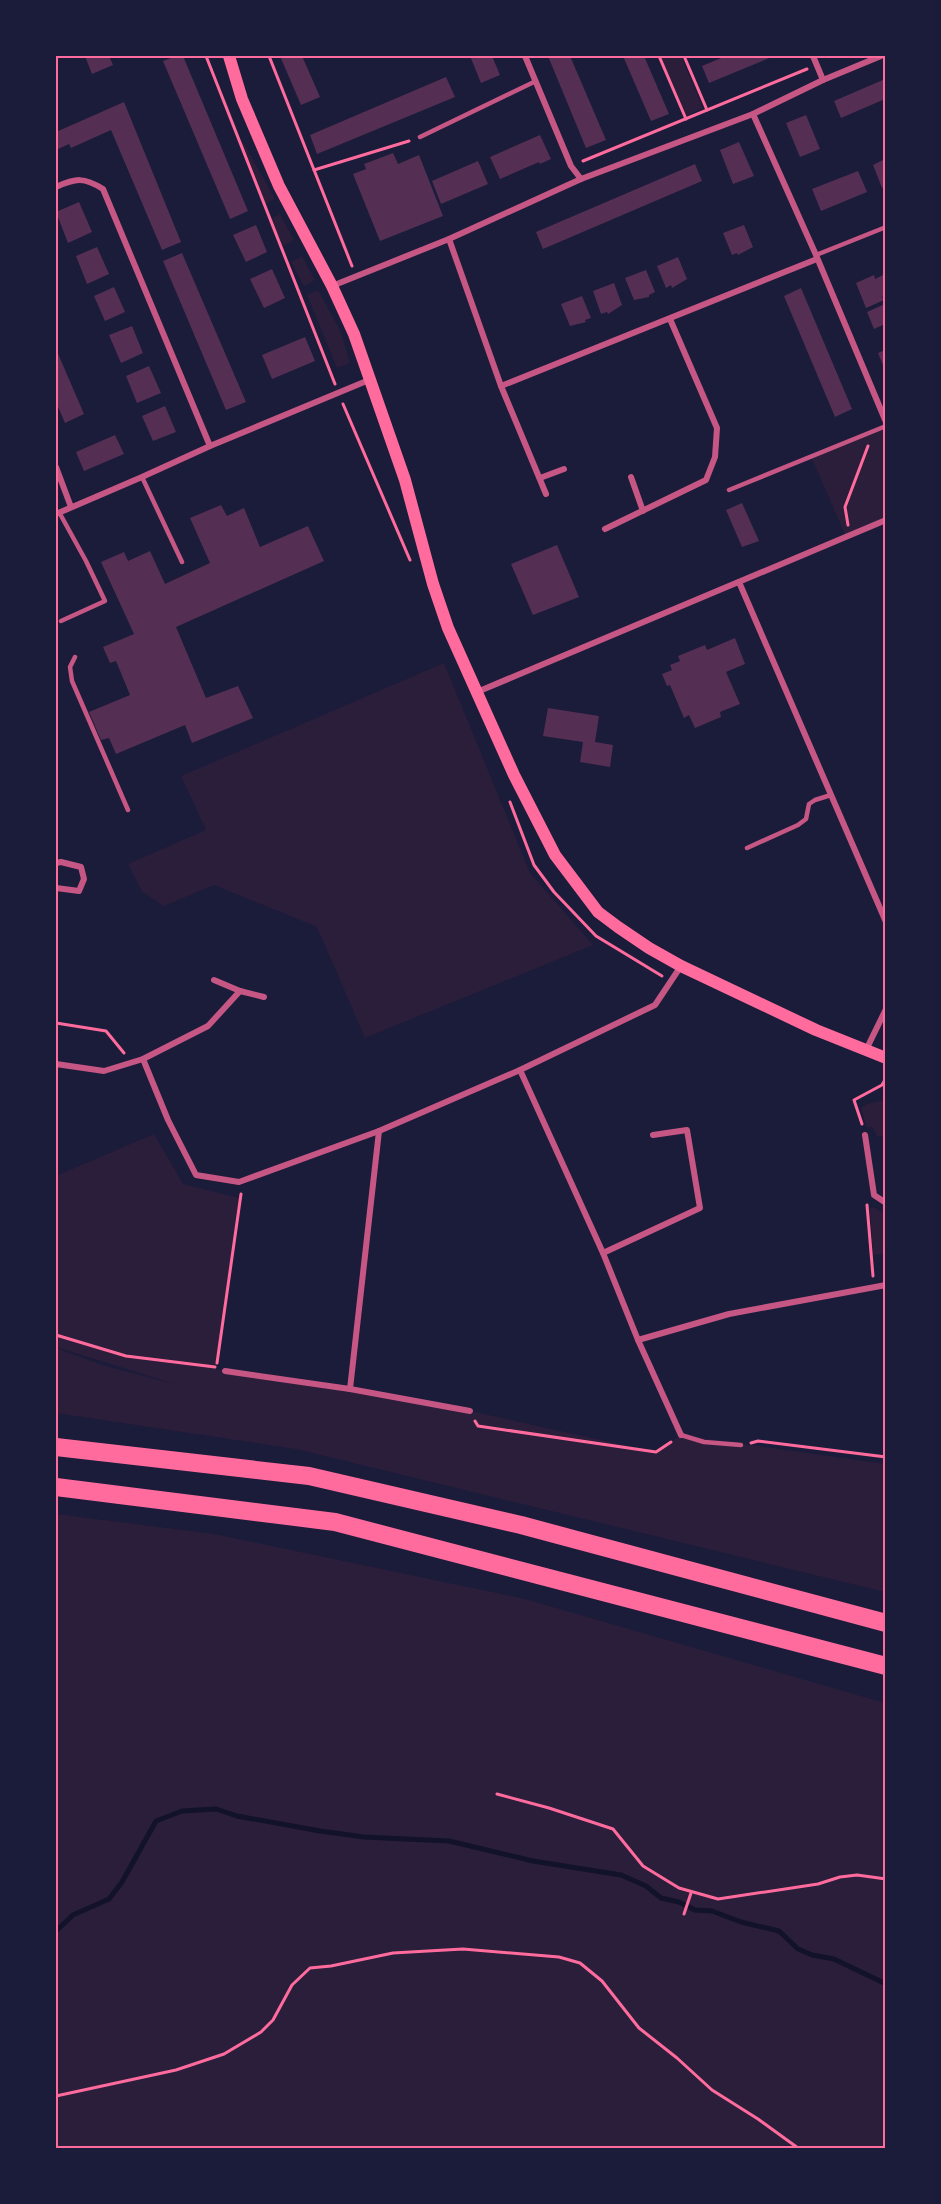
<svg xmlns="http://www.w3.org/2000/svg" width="941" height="2204" viewBox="0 0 941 2204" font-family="'Work Sans',sans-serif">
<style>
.green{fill:#2a1e3b}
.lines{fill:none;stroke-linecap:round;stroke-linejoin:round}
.stream{stroke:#12122b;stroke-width:5}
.building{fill:#542f53}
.path{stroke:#ff6b9d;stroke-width:3}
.service{stroke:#c65784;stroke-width:4.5}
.minor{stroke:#c65784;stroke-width:6}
.secondary{stroke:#ff6b9d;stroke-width:12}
.motorway{stroke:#ff6b9d;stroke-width:18}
.neatline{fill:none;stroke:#ff6b9d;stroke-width:2}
</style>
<rect width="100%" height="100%" fill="#1b1b3a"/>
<!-- green -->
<g class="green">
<polygon points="660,56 681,56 703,108 686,116"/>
<polygon points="243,142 275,199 264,205 240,144"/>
<polygon points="280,214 294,240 284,246 270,220"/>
<polygon points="302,256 315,280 304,286 291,262"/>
<polygon points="318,290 341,332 350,363 337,368 307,295"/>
<polygon points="885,426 885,520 846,537 811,456"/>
<polygon points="444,663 530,873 593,945 365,1038 317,927 214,885 164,906 142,892 128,864 206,830 181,776"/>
<polygon points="885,1100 886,1100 885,1140 884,1137 877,1136 873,1127 867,1127 861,1108 867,1104"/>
<polygon points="154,1134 183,1184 239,1198 215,1369 470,1411 656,1452 681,1435 885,1464 885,1592 296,1449 56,1413 56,1348 102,1365 178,1385 56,1347 56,1176"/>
<polygon points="870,1208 875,1208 885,1214 885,1254 873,1255"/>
<polygon points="56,1514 214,1534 525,1599 885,1703 885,2148 56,2148"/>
</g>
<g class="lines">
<!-- stream -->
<polyline class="stream" points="56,1931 73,1915 109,1899 122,1882 156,1821 182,1811 216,1809 237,1816 320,1831 364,1837 449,1841 533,1861 621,1875 646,1886 661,1898 679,1902 695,1910 712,1911 741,1922 779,1931 798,1949 812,1955 834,1959 886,1984"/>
</g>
<!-- building -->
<g class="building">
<polygon points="85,56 109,56 113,65 92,74"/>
<polygon points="176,56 183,56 248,211 230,219 163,61"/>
<polygon points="280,56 302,56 320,97 301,105"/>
<polygon points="470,56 492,56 500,75 481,83"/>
<polygon points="548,56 570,56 606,140 586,148"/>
<polygon points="623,56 644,56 669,114 651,121"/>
<polygon points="726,56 774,56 709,83 702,66"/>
<polygon points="446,77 455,97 317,154 310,135"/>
<polygon points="885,79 885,99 841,118 834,101"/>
<polygon points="124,102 181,242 162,250 111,130 71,148 69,144 56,150 56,132"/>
<polygon points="806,115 820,149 800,157 786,123"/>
<polygon points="540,135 551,159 540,164 539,162 500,179 490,157"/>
<polygon points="739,142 754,176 733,184 720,150"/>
<polygon points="393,153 398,164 419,155 443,216 380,241 353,174 366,169 364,164"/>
<polygon points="885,159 885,186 882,188 873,165"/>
<polygon points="478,161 488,184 441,204 432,181"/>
<polygon points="695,164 702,181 543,249 536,232"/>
<polygon points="858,171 867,192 821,211 812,189"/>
<polygon points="79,202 92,232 68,243 56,212"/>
<polygon points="256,225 267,252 246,262 233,235"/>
<polygon points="744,225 753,247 738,255 737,253 732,255 723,233"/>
<polygon points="97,247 109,274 87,284 76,256"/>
<polygon points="182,253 246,402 226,410 163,261"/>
<polygon points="678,257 687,279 672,288 671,285 666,288 657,266"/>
<polygon points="272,269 285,298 264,308 250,279"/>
<polygon points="646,270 655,292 649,295 649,297 634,300 625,278"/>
<polygon points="885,274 885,295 882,297 884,300 866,308 856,283 874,275 875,279"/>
<polygon points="614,283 622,305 608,314 607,312 601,314 593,291"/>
<polygon points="114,287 125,312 105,321 94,296"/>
<polygon points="801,288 852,409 835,417 784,296"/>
<polygon points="582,296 591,318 585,320 586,322 570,326 561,304"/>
<polygon points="885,304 885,324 874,329 867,312"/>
<polygon points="132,326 143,353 121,363 109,335"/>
<polygon points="305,337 315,361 272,379 262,355"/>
<polygon points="56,349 84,414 65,423 56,402"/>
<polygon points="885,350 885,370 878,353"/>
<polygon points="149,366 161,393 137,403 126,376"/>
<polygon points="165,406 176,432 153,441 142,416"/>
<polygon points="115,435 124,454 84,471 76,452"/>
<polygon points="742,503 759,541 742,547 726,510"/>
<polygon points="221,505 227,516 244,508 260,547 308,526 324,561 176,627 206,698 238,686 253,718 192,743 185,725 116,754 109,738 101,740 89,712 130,695 116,661 110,663 103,647 134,634 101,562 124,552 128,561 150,551 165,584 210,563 190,518"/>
<polygon points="557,545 579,597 533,615 511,564"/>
<polygon points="735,638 745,664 726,672 740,704 720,712 721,717 695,728 689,715 684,718 670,685 667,686 662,674 672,670 670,665 680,661 678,656 705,645 707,650"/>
<polygon points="548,708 599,716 595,742 613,745 610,767 580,762 583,742 543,736"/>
</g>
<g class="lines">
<!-- path -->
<g class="path">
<polyline points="206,56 335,384"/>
<polyline points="269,56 352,266"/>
<polyline points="659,56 686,119"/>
<polyline points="684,56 707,110"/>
<polyline points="583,161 807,69"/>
<polyline points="314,170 409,141"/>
<polyline points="343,404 410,560"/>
<polyline points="848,525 845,507 868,446"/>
<polyline points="510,802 534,865 554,892 596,936 662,976"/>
<polyline points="56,1023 106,1031 124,1053"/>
<polyline points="862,1124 854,1100 882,1085 886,1078"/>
<polyline points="867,1205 873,1276"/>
<polyline points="56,1335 126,1356 215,1367"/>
<polyline points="217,1363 241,1194"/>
<polyline points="475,1421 478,1426 656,1452 671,1442"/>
<polyline points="751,1443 758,1441 886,1457"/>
<polyline points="497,1794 549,1808 613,1829 643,1866 679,1888 718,1899 818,1884 840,1877 857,1875 886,1879"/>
<polyline points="684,1914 691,1893"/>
<polyline points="56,2096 176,2070 224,2054 261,2032 273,2020 292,1985 310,1968 331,1966 393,1953 463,1949 559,1957 580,1963 602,1981 639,2028 677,2058 712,2090 758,2119 798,2148"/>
</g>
<!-- service -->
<g class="service">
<polyline points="420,137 536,81"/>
<polyline points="816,255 886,227"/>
<polyline points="142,477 182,562"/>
<polyline points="729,490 886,426"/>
<polyline points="59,512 86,561 105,601 61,621"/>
<polyline points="75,657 70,667 72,681 128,810"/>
<polyline points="747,848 798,825 806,819 809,804 815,800 831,795"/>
<polyline points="681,1435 704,1442 741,1445"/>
</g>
<!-- minor -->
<g class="minor">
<polyline points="525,56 571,166 581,179"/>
<polyline points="813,56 823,80"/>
<polyline points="753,114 816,255 886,422"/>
<path d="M56,187C76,178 84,177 103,189L210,446"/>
<polyline points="449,239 501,386 546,494"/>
<polyline points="332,286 449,239 581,179 753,114 823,80 881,56"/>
<polyline points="501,386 817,259"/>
<polyline points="56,467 71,507"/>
<polyline points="631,477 643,511"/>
<polyline points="540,478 564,469"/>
<polyline points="56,514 142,477 210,446 369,380"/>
<polyline points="605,529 706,480 715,457 717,428 670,319"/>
<polyline points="739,582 886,922"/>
<polyline points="477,692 886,520"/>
<polyline points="56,863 61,862 81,867 84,879 79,891 56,888"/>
<polyline points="240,991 264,997"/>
<polyline points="866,1050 886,1009"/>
<polyline points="143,1059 168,1120 196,1175 239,1182 379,1131 520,1070 655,1005 681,966"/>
<polyline points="56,1064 104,1071 143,1059 208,1026 240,991 214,980"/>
<polyline points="520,1070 603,1253 638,1340 681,1435"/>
<polyline points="865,1135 874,1195 886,1203"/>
<polyline points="603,1253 700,1208 687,1130 653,1135"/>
<polyline points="638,1340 729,1314 886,1285"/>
<polyline points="225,1371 350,1389 470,1411"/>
<polyline points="350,1389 379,1131"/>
</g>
<!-- secondary -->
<polyline class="secondary" points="229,56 242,99 279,186 332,286 354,334 405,480 433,584 448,628 514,775 555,855 598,912 618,927 649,948 681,966 816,1030 886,1058"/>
<!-- motorway -->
<g class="motorway">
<polyline points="56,1447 309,1476 521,1525 886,1623"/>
<polyline points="56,1487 335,1522 886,1666"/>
</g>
</g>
<!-- border -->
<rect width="941" height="2204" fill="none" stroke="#1b1b3a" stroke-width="114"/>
<rect x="57" y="57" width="827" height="2090" class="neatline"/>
</svg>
